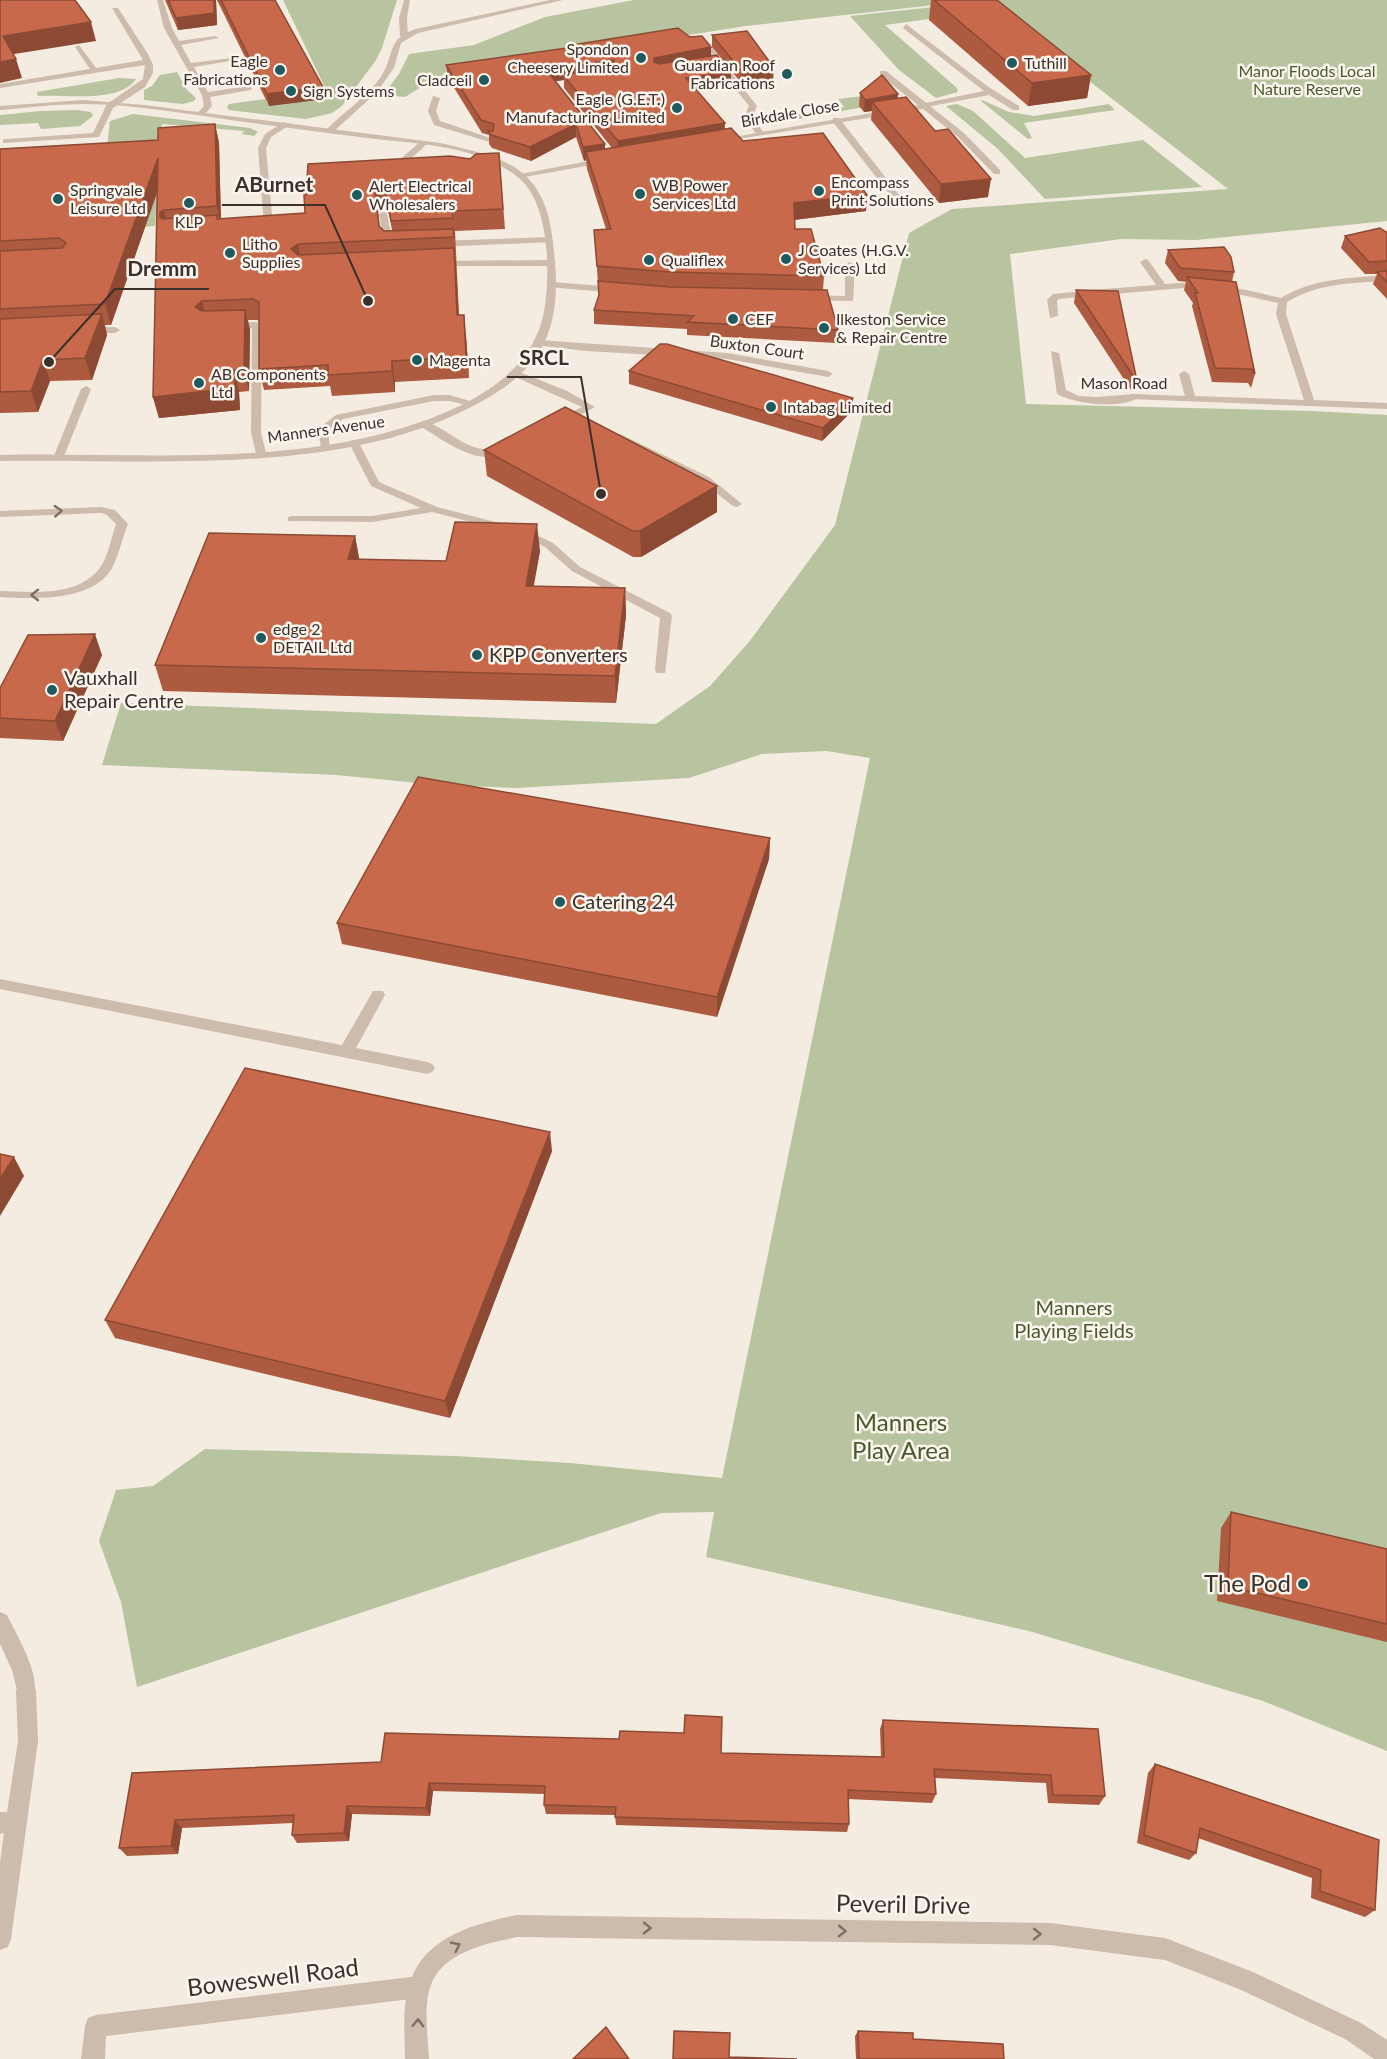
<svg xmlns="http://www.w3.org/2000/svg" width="1387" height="2059" viewBox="0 0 1387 2059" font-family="Lato,sans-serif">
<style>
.green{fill:#b8c4a0}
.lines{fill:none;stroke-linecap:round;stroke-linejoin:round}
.service{fill:#cdbbac;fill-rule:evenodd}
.minor{fill:#cdbbac;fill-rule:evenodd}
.tertiary{fill:#cdbbac;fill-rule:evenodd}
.wall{fill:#ac5a40;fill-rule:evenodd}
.shaded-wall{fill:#8c4a34}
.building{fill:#c8694b;stroke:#8c4a34;stroke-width:1.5}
.oneway{stroke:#7d6f65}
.poi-dot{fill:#1f5a5e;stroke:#fbf5ee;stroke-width:2}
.labels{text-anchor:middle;stroke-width:5;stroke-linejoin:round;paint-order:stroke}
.far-poi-label{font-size:16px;fill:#3b302b;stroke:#fbf5ee;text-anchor:start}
.far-park-label{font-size:16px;fill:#4a5a2e;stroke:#fbf5ee}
.far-street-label{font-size:16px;fill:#3b302b;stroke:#fbf5ee}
.poi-label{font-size:20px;fill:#3b302b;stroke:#fbf5ee;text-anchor:start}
.park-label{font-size:20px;fill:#4a5a2e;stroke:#fbf5ee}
.near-park-label{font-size:24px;fill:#4a5a2e;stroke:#fbf5ee}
.near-poi-label{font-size:24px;fill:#3b302b;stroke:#fbf5ee;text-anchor:end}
.near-street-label{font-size:24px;fill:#3b302b;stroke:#fbf5ee}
.leader{fill:none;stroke:#3b302b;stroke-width:2}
.callout-dot{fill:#3b302b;stroke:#fbf5ee;stroke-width:2}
.callout-label{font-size:21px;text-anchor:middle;font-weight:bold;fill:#3b302b;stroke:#fbf5ee;stroke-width:5;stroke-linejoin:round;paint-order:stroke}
</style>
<rect width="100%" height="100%" fill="#f4ebe1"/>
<!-- green -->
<g class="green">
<polygon points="283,0 397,0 382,48 376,60 342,106 332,113 306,119 229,110 227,107 229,104 265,99 269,106 330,98"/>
<polygon points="634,0 979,0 746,26 573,53 439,76 405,97 383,95 399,74 409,54 474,45 545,17"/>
<polygon points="985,0 1387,0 1387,221 1196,240 1121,239 1010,254 1026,404 1311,411 1387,415 1387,1751 1263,1701 1029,1631 706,1557 714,1512 661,1513 137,1687 121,1602 99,1541 116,1490 153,1486 205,1449 455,1456 570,1463 722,1478 870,758 826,751 762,754 689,778 515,788 428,784 336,775 102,765 121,703 656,724 710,686 749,642 835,525 909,233 952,209 1228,189"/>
<polygon points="981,2 929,19 885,25 957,88 958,92 936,98 899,70 850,16"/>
<polygon points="177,72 187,90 196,98 194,101 183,104 144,100 144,90 152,86 160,75"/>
<path d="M119,78L136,79C119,104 65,94 38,96L37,92Z"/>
<polygon points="888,93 880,104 772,124 770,122 788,118 784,112 790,111 793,114 844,107 838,99"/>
<polygon points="982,100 1009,112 1034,116 1109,104 1115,110 1024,123 1032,138 1028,139 981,101"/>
<polygon points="957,104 973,111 1025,158 1143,140 1202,187 1045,199 998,149 946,106"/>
<polygon points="77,110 91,112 93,116 80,126 41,129 38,123 0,125 0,115 41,111"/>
<polygon points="133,114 250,128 258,132 254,136 242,134 244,131 162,124 155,226 113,229 105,162 110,121"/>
</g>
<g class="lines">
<!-- service -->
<g class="service">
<polygon points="157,0 163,0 172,28 179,41 215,36 219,38 181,45 191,63 232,58 236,60 194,67 201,80 242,74 246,76 203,84 208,92 248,86 252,88 251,90 210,97 212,106 204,115 198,115 197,113 204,106 202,95 164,28"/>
<polygon points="404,0 410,0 407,18 408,36 404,38 400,36 399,18"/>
<polygon points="112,8 118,8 148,54 153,65 153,73 145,87 113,108 99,137 3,143 3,139 6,139 93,133 107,104 143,79 145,65 0,88 0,84 90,69 75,47 79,45 96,68 143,60"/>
<polygon points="906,24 987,86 1019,106 1019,110 1013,110 989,95 921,108 921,104 984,91 903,28"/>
<polygon points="701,41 707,41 757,106 752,117 764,133 763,135 757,135 744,117 749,106 701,45"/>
<polygon points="433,96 440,98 436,111 440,121 493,139 493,143 434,125 428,111"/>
<polygon points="833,118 839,118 900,196 900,200 894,200 833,122"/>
<polygon points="284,122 291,124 271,137 266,148 273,227 261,231 257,228 264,225 258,148 265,134"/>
<polygon points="958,133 964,133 1000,170 1000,174 994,174 958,137"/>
<polygon points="421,141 428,143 403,166 397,166 397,162"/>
<polygon points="383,211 387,214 394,248 388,249 384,246 379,214"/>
<polygon points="549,237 553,240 552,242 436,247 432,244 436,241"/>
<polygon points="437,261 551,260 556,263 551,266 434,266 434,262"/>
<polygon points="850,262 855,265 853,301 806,300 804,298 809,295 845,296 845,265"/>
<polygon points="551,282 617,287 622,290 617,293 548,287 548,283"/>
<polygon points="1084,291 1087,292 1087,296 1059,299 1057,301 1058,316 1050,318 1047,300 1053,294"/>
<polygon points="257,322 262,325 261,433 266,453 261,456 256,453 251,433 252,328 231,329 226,326 231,323"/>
<polygon points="88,328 115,327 120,330 115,333 85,333 85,329"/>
<polygon points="538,340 727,353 828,371 833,374 828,377 727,359 586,351 535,345 533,343"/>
<path d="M1051,351L1059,353L1066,390L1079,396L1097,397L1134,394L1139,397C1121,410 1076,404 1057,394Z"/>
<polygon points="511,371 517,371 567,391 595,407 564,424 556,424 556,420 582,407 511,375"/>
<polygon points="86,386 91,389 64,456 55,458 54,456 81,389"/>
<polygon points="434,395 449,395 477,403 472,406 449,401 434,401 343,419 328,430 330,449 321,447 318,429 336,415"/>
<path d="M424,421C455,431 467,457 504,447L509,450C483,471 443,440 420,426L419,424Z"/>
<polygon points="620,434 709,477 742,504 737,507 733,506 701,481 616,439 615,437"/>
<polygon points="354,440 359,443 379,482 437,507 526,530 553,543 580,567 670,613 672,616 665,673 657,673 655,670 660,618 572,571 545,547 518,534 432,512 372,522 288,521 288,517 292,516 372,516 421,508 371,486 349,443"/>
<path d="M101,507L115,510L128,524C122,538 119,555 112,568C93,602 33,599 0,597V591C32,592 77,597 99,569C108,558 111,538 116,524L107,515L101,513L0,517V511Z"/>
<polygon points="0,979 342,1045 373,991 383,991 385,995 356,1048 427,1062 432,1064 435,1068 432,1072 427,1074 0,989"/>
<path d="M0,1612L7,1615C17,1636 42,1676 33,1698L26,1701L19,1698L12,1670L0,1644Z"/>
<polygon points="419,1976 427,1979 430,1987 427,1995 419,1998 106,2036 105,2059 81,2059 85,2026 88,2018 96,2015"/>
</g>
<!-- minor -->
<g class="minor">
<path d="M550,0H563L418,33L401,43L394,68L376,93L333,132L326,130C343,112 365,99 380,78C396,55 385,39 416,29Z"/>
<polygon points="880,71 886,71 964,133 964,137 958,137 923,109 720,142 716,140 918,105 880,75"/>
<polygon points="605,158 609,160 608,162 519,178 515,175"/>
<path d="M1145,259L1148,260L1165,284C1205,280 1243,289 1281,298C1313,278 1351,278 1387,275V281C1352,283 1318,283 1287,302L1286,314L1314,400L1387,403V409L1130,399V395L1134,394L1185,396L1179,374L1184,371L1189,374L1195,396L1304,400L1276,314L1278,303L1229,292L1184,288L1090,296L1085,293L1090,290L1156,285L1140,262Z"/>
<polygon points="26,1681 33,1684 36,1691 38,1741 11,1939 8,1947 0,1950 0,1863 4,1833 0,1834 0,1812 7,1812 18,1741 16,1691 19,1684"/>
<path d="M517,1915L1050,1923L1165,1938L1253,1972L1361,2023L1387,2040V2059H1374L1345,2039L1239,1989L1165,1960L1050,1945L517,1937C488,1943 448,1951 433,1980C422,2002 428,2035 429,2059H405C405,2036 402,2011 408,1989C420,1938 472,1924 517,1915Z"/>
</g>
<!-- tertiary -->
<path class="tertiary" d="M83,100L144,105L440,143C507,158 545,167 553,243C557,275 559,310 545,341C533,367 509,386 484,400C347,479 153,458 0,461V455C132,452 271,467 399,429C462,410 536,377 545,305C550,268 549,204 519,178C479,145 416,144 367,138C329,133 291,128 253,123C197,116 139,104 83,104C55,104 27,108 0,110V106Z"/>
</g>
<!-- wall -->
<g class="wall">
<polygon points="165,0 216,0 217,25 178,30"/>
<polygon points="217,0 275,0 325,99 269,106"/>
<polygon points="931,0 997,0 1091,75 1087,98 1028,106 929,20"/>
<polygon points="712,35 773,80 742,84 712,47"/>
<path d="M690,37L711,47V56L731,72V85L696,90L725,123L724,129L743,141L867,195L866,211L794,220L795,229L824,276L823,290L838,330L837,343L687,335V329L594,324V310L599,296L594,230L606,229L587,169L586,160L584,161L576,137L531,161L492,148L489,144V135L482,133L448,78L446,65L572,48V45ZM564,80V88L612,148L605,149V144L555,81Z"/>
<polygon points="860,93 898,98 988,197 939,203 871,120 872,111 864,112 859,106"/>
<path d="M215,124L219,143L221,219L305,213L470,159L499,153L505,229L455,231L459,315L466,336L469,378L395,382V392L332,396L330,386L264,390L259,369V321L257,320H248L250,330L249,391L239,392L240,410L159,418L153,397L157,193L111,325H105L107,335L92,380L50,381L38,412L0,413V149L158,140ZM383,209L389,214L392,230L384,231L379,227L378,212Z"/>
<polygon points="1386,232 1387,232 1387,299 1373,284 1377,274 1365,274 1341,248 1345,236"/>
<polygon points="1168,250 1234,272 1232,282 1255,374 1251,388 1248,383 1212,382 1192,306 1193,303 1184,290 1186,282 1178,281 1165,263"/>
<polygon points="1076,290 1136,376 1134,389 1131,390 1074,303"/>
<polygon points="629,371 853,398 851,412 822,441 629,384"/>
<polygon points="484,450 717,486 717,512 641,557 633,557 487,476"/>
<polygon points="355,536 359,559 446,561 540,551 533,586 625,588 626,615 616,703 163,691 155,665"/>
<polygon points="102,655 63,741 0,738 0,688"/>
<polygon points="770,838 769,859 717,1017 342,944 337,923"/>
<polygon points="552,1151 450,1418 115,1338 105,1320"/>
<polygon points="1231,1512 1387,1549 1387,1642 1217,1601 1221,1528"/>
<polygon points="883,1720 1098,1729 1105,1796 1099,1805 1048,1803 1046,1783 935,1778 936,1794 932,1803 848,1799 849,1824 847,1832 616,1825 615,1815 546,1814 544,1805 545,1794 433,1791 430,1816 352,1814 349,1841 297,1843 292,1835 293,1823 182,1828 178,1854 127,1856 119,1848 132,1773 721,1753 881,1757 880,1729"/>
<polygon points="1155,1764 1379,1840 1375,1910 1365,1917 1311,1898 1312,1878 1198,1838 1196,1853 1189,1860 1137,1843 1148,1773"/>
<polygon points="858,2031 913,2039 1004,2059 856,2059 855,2036"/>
</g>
<!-- shaded-wall -->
<g class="shaded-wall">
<polygon points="214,0 216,0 217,25 178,30 176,18"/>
<polygon points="91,22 96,41 8,55 3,36"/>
<polygon points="711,47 711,60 654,75 654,58"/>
<polygon points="16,59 22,78 0,83 0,62"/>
<polygon points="614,60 615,72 563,75 564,80 551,82 548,72 550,69"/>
<polygon points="774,68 773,80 742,84 742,72"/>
<polygon points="731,72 731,85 686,91 686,78"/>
<polygon points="1091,75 1087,98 1028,106 1032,83"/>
<polygon points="323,87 325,99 269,106 267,94"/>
<polygon points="898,94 897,106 872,102 872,111 864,112 865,100"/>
<polygon points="725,123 724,136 618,155 618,141"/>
<polygon points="215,124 219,143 221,226 217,206"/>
<polygon points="576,124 576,137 531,161 530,147"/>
<polygon points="605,144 605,157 586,152 586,160 584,161 583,147"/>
<polygon points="158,158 162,178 111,325 105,304"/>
<polygon points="991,179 988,197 939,203 941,184"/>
<polygon points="380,189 383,209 378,212 382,246 375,192"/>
<polygon points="867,195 866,211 793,220 794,203"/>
<polygon points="164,210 169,230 160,217 160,212"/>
<polygon points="298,244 302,265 291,249"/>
<polygon points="454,248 456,268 460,336 457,315"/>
<polygon points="202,301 207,322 195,307"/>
<polygon points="245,310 250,330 249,391 244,370"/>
<polygon points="102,314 107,335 92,380 85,358"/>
<polygon points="464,315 466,336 469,378 466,357"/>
<polygon points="43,360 50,381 38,412 31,391"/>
<polygon points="392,361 395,382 395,392 392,371"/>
<polygon points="234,370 239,392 240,410 159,418 153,397"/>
<polygon points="1136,376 1134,389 1131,390 1134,377"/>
<polygon points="853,398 851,412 822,441 823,428"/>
<polygon points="717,486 717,512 641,557 640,531"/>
<polygon points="537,524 540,551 529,613 526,586"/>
<polygon points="355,536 360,563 348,559"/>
<polygon points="625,588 626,615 616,703 615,676"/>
<polygon points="95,634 102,655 63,741 55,721"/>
<polygon points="770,838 769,859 717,1017 717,997"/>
<polygon points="550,1132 552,1151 450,1418 445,1401"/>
<polygon points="14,1157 24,1176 0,1216 0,1179"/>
<polygon points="429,1783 433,1791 430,1816 426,1808"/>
<polygon points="347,1806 352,1814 349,1841 344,1833"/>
<polygon points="175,1820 182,1828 178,1854 171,1846"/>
</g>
<!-- building -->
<g class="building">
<polygon points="0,0 75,0 91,22 3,36 16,59 0,62"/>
<polygon points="168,0 214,0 214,13 176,18"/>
<polygon points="221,0 275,0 323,87 267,94"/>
<polygon points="934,0 997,0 1091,75 1032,83"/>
<polygon points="678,28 690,37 702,36 711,47 654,58 654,62 659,64 717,55 731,72 686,78 725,123 618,141 563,75 613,67 614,60 550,69 548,72 605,144 583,147 576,124 530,147 491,135 488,131 493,131 494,124 481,120 446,65 574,47 572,45"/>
<polygon points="747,31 774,68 742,72 712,35"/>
<polygon points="882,75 898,94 865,100 860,93"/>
<polygon points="906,97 935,131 948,129 991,179 941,184 872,102"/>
<polygon points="215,124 217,206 164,210 160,212 160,217 162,219 217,215 217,219 305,213 304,195 306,195 308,164 450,156 470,159 476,154 499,153 503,209 452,211 453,218 391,221 386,194 380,189 375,192 379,226 384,231 453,229 454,237 298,244 291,249 298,255 454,248 457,315 464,315 466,357 392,361 392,371 328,375 328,365 259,369 259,302 253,299 202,301 195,307 202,311 245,310 244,370 234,370 235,388 153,397 158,158 105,304 0,309 0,251 62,248 66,243 59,238 0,241 0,149 158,140 158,128"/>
<polygon points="731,128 743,141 823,133 867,195 794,203 795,229 811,229 824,276 670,272 597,266 594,230 611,229 586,152"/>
<polygon points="1380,228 1386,232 1387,232 1387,261 1369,262 1345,236"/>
<polygon points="1224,247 1231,257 1234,272 1180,268 1168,250"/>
<polygon points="1387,271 1387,282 1377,272"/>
<polygon points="1187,277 1236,282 1255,374 1252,369 1215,368 1195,293 1198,293"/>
<polygon points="598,281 670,287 827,290 838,330 687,322 694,316 594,310 599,295"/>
<polygon points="1076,290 1118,291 1136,376 1134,377"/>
<polygon points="102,314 85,358 43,360 31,391 0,392 0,319"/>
<polygon points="660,344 667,344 853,398 823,428 629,371"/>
<polygon points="565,407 717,486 640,531 632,531 484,450"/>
<polygon points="455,522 537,524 526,586 625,588 615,676 155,665 209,533 355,536 348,559 446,561"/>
<polygon points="95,634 55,721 0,718 0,688 28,635"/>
<polygon points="418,777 770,838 717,997 337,923"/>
<polygon points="245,1068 550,1132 445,1401 105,1320"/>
<polygon points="0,1154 14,1157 0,1179"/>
<polygon points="1231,1512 1387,1549 1387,1624 1228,1586"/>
<polygon points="685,1715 722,1717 721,1753 884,1757 883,1720 1098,1729 1105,1796 1053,1795 1051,1775 934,1769 936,1794 848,1790 849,1824 615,1817 616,1807 544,1805 545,1786 429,1783 426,1808 347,1806 344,1833 292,1835 294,1815 175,1820 171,1846 119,1848 132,1773 381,1762 385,1733 619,1739 620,1731 684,1733"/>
<polygon points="1155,1764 1379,1840 1375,1910 1320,1891 1321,1870 1200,1828 1196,1853 1144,1835"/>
<polygon points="606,2027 629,2059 573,2059"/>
<polygon points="674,2031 730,2033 729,2057 797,2059 673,2059"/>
<polygon points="858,2031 913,2033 913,2039 1003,2044 1004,2059 859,2059"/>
</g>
<!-- one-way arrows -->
<defs><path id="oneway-chevron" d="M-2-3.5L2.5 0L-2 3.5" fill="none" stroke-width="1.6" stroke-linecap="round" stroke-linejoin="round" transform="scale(1.5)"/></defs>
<g class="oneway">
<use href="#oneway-chevron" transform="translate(58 511) rotate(-3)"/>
<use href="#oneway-chevron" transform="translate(35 595) rotate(180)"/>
<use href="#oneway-chevron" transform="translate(647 1928) rotate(1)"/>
<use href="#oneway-chevron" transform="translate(842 1931) rotate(1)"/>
<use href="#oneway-chevron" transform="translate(1037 1934) rotate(1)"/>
<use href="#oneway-chevron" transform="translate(456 1946) rotate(-27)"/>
<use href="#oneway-chevron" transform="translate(418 2023) rotate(-88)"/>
</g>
<!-- markers -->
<g class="poi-dot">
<circle cx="641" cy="58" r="6"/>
<circle cx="1012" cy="63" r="6"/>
<circle cx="280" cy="70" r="6"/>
<circle cx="787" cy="74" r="6"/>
<circle cx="484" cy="80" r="6"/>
<circle cx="291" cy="91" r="6"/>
<circle cx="677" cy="108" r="6"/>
<circle cx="819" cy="191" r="6"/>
<circle cx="640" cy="194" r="6"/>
<circle cx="357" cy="195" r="6"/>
<circle cx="58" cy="199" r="6"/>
<circle cx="189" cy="203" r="6"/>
<circle cx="230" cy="253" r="6"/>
<circle cx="786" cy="259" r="6"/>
<circle cx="649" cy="260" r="6"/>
<circle cx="733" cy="319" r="6"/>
<circle cx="824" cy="328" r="6"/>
<circle cx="417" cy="360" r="6"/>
<circle cx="199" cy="383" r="6"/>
<circle cx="771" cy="407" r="6"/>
<circle cx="261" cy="638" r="6"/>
<circle cx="477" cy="655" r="6"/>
<circle cx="52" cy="690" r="6"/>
<circle cx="560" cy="902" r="6"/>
<circle cx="1303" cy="1584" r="6"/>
</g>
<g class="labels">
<!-- far-poi labels -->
<g class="far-poi-label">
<text x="629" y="55" text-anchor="end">Spondon<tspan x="629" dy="18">Cheesery Limited</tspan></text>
<text x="268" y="67" text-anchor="end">Eagle<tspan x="268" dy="18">Fabrications</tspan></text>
<text x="1024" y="69">Tuthill</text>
<text x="775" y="71" text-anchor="end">Guardian Roof<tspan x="775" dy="18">Fabrications</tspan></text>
<text x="472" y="86" text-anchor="end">Cladceil</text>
<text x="303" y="97">Sign Systems</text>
<text x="665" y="105" text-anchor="end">Eagle (G.E.T.)<tspan x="665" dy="18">Manufacturing Limited</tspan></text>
<text x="831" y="188">Encompass<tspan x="831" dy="18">Print Solutions</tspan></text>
<text x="652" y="191">WB Power<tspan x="652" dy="18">Services Ltd</tspan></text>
<text x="369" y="192">Alert Electrical<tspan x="369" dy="18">Wholesalers</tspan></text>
<text x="70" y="196">Springvale<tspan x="70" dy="18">Leisure Ltd</tspan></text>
<text x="189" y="228" text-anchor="middle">KLP</text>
<text x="242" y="250">Litho<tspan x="242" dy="18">Supplies</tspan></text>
<text x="798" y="256">J Coates (H.G.V.<tspan x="798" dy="18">Services) Ltd</tspan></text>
<text x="661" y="266">Qualiflex</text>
<text x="745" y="325">CEF</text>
<text x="836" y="325">Ilkeston Service<tspan x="836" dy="18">&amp; Repair Centre</tspan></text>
<text x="429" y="366">Magenta</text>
<text x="211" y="380">AB Components<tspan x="211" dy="18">Ltd</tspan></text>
<text x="783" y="413">Intabag Limited</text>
<text x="273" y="635">edge 2<tspan x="273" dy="18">DETAIL Ltd</tspan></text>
</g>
<!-- far-park labels -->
<g class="far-park-label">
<text x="1307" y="77">Manor Floods Local<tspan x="1307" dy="18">Nature Reserve</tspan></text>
</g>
<!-- far-street labels -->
<g class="far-street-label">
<text transform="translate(790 113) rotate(-10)" y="6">Birkdale Close</text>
<text transform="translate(757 347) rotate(8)" y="6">Buxton Court</text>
<text x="1124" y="389">Mason Road</text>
<text transform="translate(326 429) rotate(-8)" y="6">Manners Avenue</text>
</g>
<!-- poi labels -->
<g class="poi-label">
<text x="489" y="662">KPP Converters</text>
<text x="64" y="685">Vauxhall<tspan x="64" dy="23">Repair Centre</tspan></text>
<text x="572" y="909">Catering 24</text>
</g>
<!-- park labels -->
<g class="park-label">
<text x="1074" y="1315">Manners<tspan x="1074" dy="23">Playing Fields</tspan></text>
</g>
<!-- near-park labels -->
<g class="near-park-label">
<text x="901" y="1431">Manners<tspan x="901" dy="28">Play Area</tspan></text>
</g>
<!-- near-poi labels -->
<g class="near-poi-label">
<text x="1291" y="1592">The Pod</text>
</g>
<!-- near-street labels -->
<g class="near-street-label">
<text transform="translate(903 1905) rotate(1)" y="8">Peveril Drive</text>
<text transform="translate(273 1978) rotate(-7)" y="8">Boweswell Road</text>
</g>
</g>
<!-- callouts -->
<path class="leader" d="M368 301L325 205H222M49 362L115 289H209M601 494L581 377H507"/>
<g class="callout-dot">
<circle cx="368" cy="301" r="6"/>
<circle cx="49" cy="362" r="6"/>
<circle cx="601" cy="494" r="6"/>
</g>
<g class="callout-label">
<text x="274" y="192">ABurnet</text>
<text x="162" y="276">Dremm</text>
<text x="544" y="365">SRCL</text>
</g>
</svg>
